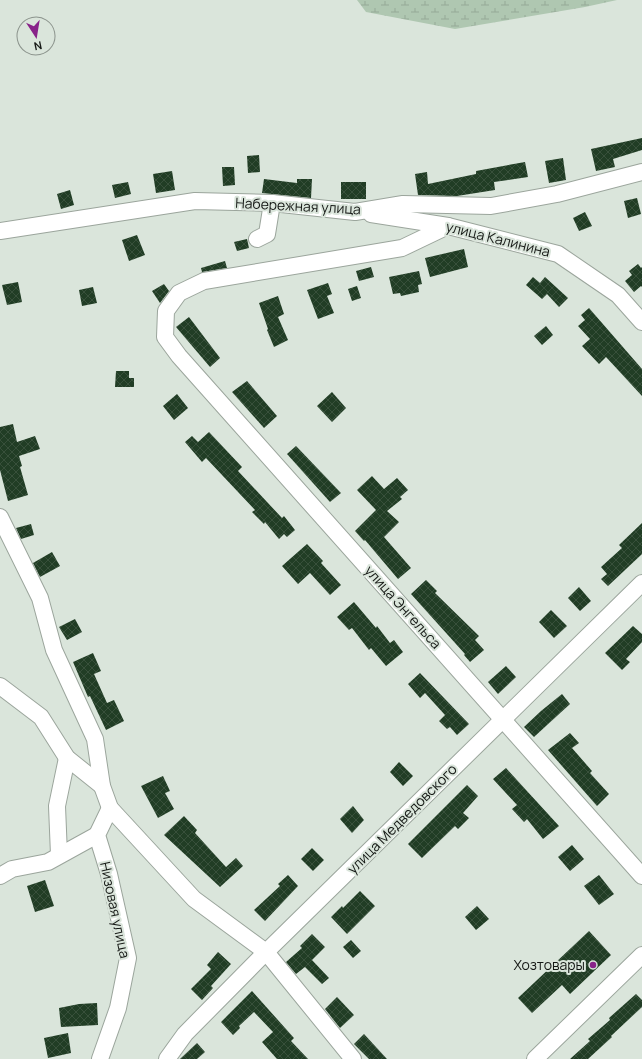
<svg xmlns="http://www.w3.org/2000/svg" width="642" height="1059" viewBox="0 0 642 1059" font-family="Manrope,sans-serif">
<style>
.wetland{fill:url(#wetland-marsh)}
.building{fill:url(#building-cross-hatch)}
.lines{fill:none;stroke-linecap:round;stroke-linejoin:round}
.minor-casing{stroke:#9ba59c;stroke-width:18}
.minor{stroke:#fff;stroke-width:16}
.poi-dot{fill:#882289;stroke:#dae5db;stroke-width:1.5}
.labels{text-anchor:middle;stroke-width:4;stroke-linejoin:round;paint-order:stroke}
.street-label{font-size:14px;fill:#151815;stroke:#dae5db}
.poi-label{font-size:14px;fill:#151815;stroke:#dae5db;text-anchor:end}
</style>
<defs>
<pattern id="wetland-marsh" width="20" height="14" patternUnits="userSpaceOnUse"><rect width="20" height="14" fill="#afc7b1"/><path d="M1 5h8M5 5V1M11 12h8M15 12V8" fill="none" stroke="#96aa97"/></pattern>
<pattern id="building-cross-hatch" width="8" height="8" patternUnits="userSpaceOnUse"><rect width="8" height="8" fill="#213d25"/><path d="M0 0l8 8M0 8l8-8" fill="none" stroke="#38503b"/></pattern>
</defs>
<rect width="100%" height="100%" fill="#dae5db"/>
<!-- wetland -->
<polygon class="wetland" points="357,0 617,0 585,7 455,29 366,12"/>
<!-- building -->
<g class="building">
<polygon points="642,138 642,150 613,159 615,167 596,171 591,149"/>
<polygon points="259,155 260,172 248,173 247,156"/>
<polygon points="563,158 566,180 549,183 545,161"/>
<polygon points="525,162 528,177 494,182 495,190 457,196 418,195 415,174 427,172 428,184 476,174 476,171"/>
<polygon points="222,167 234,167 235,185 223,186"/>
<polygon points="172,171 175,190 156,193 153,174"/>
<polygon points="264,179 297,183 297,179 312,179 311,198 262,193"/>
<polygon points="128,182 131,194 115,198 112,185"/>
<rect x="341" y="182" width="25" height="17"/>
<polygon points="70,190 74,205 61,209 57,194"/>
<polygon points="637,198 641,214 628,218 624,201"/>
<polygon points="585,212 592,226 579,231 573,218"/>
<polygon points="137,235 145,255 129,261 122,240"/>
<polygon points="247,239 249,248 237,251 234,242"/>
<polygon points="464,249 468,267 430,277 425,258"/>
<polygon points="225,261 227,268 202,272 201,268"/>
<polygon points="638,264 641,268 642,267 642,287 641,286 634,292 625,281 632,275 629,271"/>
<polygon points="371,267 374,277 359,281 356,271"/>
<polygon points="419,271 422,284 418,285 419,292 401,296 400,293 393,294 389,277"/>
<polygon points="533,277 540,283 545,277 568,298 559,307 547,294 542,299 526,285"/>
<polygon points="18,282 22,302 7,305 2,285"/>
<polygon points="328,283 332,294 327,296 334,313 318,319 307,290"/>
<polygon points="164,284 169,291 160,303 152,291"/>
<polygon points="357,286 361,298 352,301 348,289"/>
<polygon points="93,287 97,303 82,306 79,290"/>
<polygon points="278,296 284,314 278,317 288,340 274,347 267,330 268,329 259,303"/>
<polygon points="589,308 642,369 642,396 606,357 599,364 582,346 590,339 578,326 585,320 581,315"/>
<polygon points="189,317 220,358 210,367 176,327"/>
<polygon points="546,326 553,335 542,345 534,336"/>
<polygon points="116,371 129,371 129,378 134,378 134,387 115,387"/>
<polygon points="247,381 277,416 264,428 232,392"/>
<polygon points="332,392 346,408 332,422 317,406"/>
<polygon points="177,394 188,408 174,420 163,406"/>
<polygon points="13,424 17,442 35,436 40,449 19,456 22,466 20,467 28,495 8,501 0,470 0,427"/>
<polygon points="209,432 242,467 238,471 282,518 284,516 295,530 287,537 284,534 279,539 265,522 264,524 252,512 255,510 206,458 202,462 185,442 192,436 198,442"/>
<polygon points="296,446 341,493 330,502 287,454"/>
<polygon points="372,476 384,489 397,478 408,490 400,497 402,499 387,511 399,522 384,537 411,568 398,579 365,540 364,541 355,531 376,510 357,490"/>
<polygon points="642,523 642,554 608,586 601,579 607,574 601,567 622,548 619,545"/>
<polygon points="31,524 34,535 21,539 16,528"/>
<polygon points="307,544 323,561 321,563 341,585 330,595 310,573 298,584 282,566"/>
<polygon points="52,552 60,566 40,577 33,563"/>
<polygon points="426,580 437,591 435,593 479,636 475,640 484,650 470,662 464,655 465,654 411,594"/>
<polygon points="579,587 591,601 580,611 568,598"/>
<polygon points="354,602 376,628 377,626 390,643 394,640 403,652 386,666 371,648 369,650 352,628 349,630 337,617"/>
<polygon points="551,610 567,626 554,638 539,622"/>
<polygon points="75,619 82,632 67,640 59,627"/>
<polygon points="633,626 642,634 642,642 626,659 630,662 622,670 605,653"/>
<polygon points="93,653 101,671 94,674 107,703 114,700 124,721 106,730 90,696 88,697 73,662"/>
<polygon points="506,666 516,677 498,694 488,682"/>
<polygon points="420,673 469,724 457,735 450,727 447,729 439,721 445,715 425,693 420,698 408,684"/>
<polygon points="562,694 570,704 534,737 524,727 541,711"/>
<polygon points="570,733 579,743 572,748 592,771 590,773 609,794 597,806 548,750"/>
<polygon points="399,762 413,776 403,786 390,772"/>
<polygon points="506,768 559,826 543,839 527,819 524,822 512,809 517,805 493,779"/>
<polygon points="163,776 170,791 165,793 174,809 158,818 141,786"/>
<polygon points="467,785 478,796 463,813 469,818 458,829 455,826 422,858 408,844"/>
<polygon points="353,806 364,820 352,833 340,819"/>
<polygon points="184,816 197,830 195,833 226,867 236,858 243,866 220,887 164,835"/>
<polygon points="572,845 584,859 570,871 558,857"/>
<polygon points="312,848 324,860 313,871 301,859"/>
<polygon points="288,875 298,886 265,921 254,910 280,886 278,884"/>
<polygon points="599,875 614,894 599,905 584,886"/>
<polygon points="45,880 54,906 35,912 27,886"/>
<polygon points="360,891 375,906 347,934 331,917 342,906 343,908"/>
<polygon points="477,906 489,919 476,930 465,917"/>
<polygon points="589,931 611,955 570,994 562,985 532,1013 518,998"/>
<polygon points="312,934 325,947 312,960 329,978 322,984 305,967 296,974 286,962 302,948 300,946"/>
<polygon points="351,940 361,951 353,958 343,947"/>
<polygon points="218,952 231,964 211,986 213,988 202,1000 191,989 211,969 207,965"/>
<polygon points="252,991 294,1038 291,1041 308,1059 277,1059 262,1042 273,1032 254,1012 239,1026 240,1028 233,1035 221,1022"/>
<polygon points="636,994 642,1000 642,1007 611,1036 612,1037 588,1059 570,1059 590,1041 588,1039 610,1020 609,1018"/>
<polygon points="337,997 354,1015 340,1028 325,1009"/>
<polygon points="97,1003 98,1025 61,1027 59,1008 79,1004"/>
<polygon points="68,1033 71,1053 48,1058 44,1038"/>
<polygon points="364,1034 387,1059 369,1059 354,1044"/>
<polygon points="197,1043 205,1052 197,1059 180,1059"/>
</g>
<g class="lines">
<!-- minor casing -->
<g class="minor-casing">
<g id="minor">
<polyline points="371,214 448,226 558,254 618,295 642,322"/>
<polyline points="448,226 402,248 204,281 179,293 166,311 165,337 179,356 642,876"/>
<polyline points="0,231 195,201 272,203 355,212 403,204 491,206 557,194 642,172"/>
<polyline points="257,239 267,234 272,203"/>
<polyline points="0,517 40,598 54,650 95,739 102,786 110,808 194,899 266,952 353,1059"/>
<polyline points="0,686 41,717 67,758 102,786"/>
<polyline points="59,855 57,806 67,758"/>
<polyline points="0,876 12,869 48,862 97,835"/>
<polyline points="100,1059 118,1008 128,958 109,874 97,835 110,808"/>
<polyline points="167,1059 185,1034 266,952 642,583"/>
<polyline points="535,1059 642,955"/>
</g>
</g>
<!-- minor -->
<use href="#minor" class="minor"/>
</g>
<!-- markers -->
<circle class="poi-dot" cx="593" cy="965" r="4"/>
<g class="labels">
<!-- street labels -->
<g class="street-label">
<text transform="translate(298 206) rotate(3)" y="5">Набережная улица</text>
<text transform="translate(498 239) rotate(14)" y="5">улица Калинина</text>
<text transform="translate(403 607) rotate(48)" y="5">улица Энгельса</text>
<text transform="translate(402 819) rotate(-45)" y="5">улица Медведовского</text>
<text transform="translate(115 910) rotate(78)" y="5">Низовая улица</text>
</g>
<!-- poi labels -->
<g class="poi-label">
<text x="585" y="970">Хозтовары</text>
</g>
</g>
<!-- north arrow -->
<g transform="translate(36 36) rotate(168)"><circle r="19" fill="#dae5db" stroke="#8b938c"/>
<path d="M0-3L7 15L0 10L-7 15Z" fill="#882289"/>
<text y="-6" font-size="11" font-weight="bold" text-anchor="middle" fill="#151815">N</text>
</g>
</svg>
